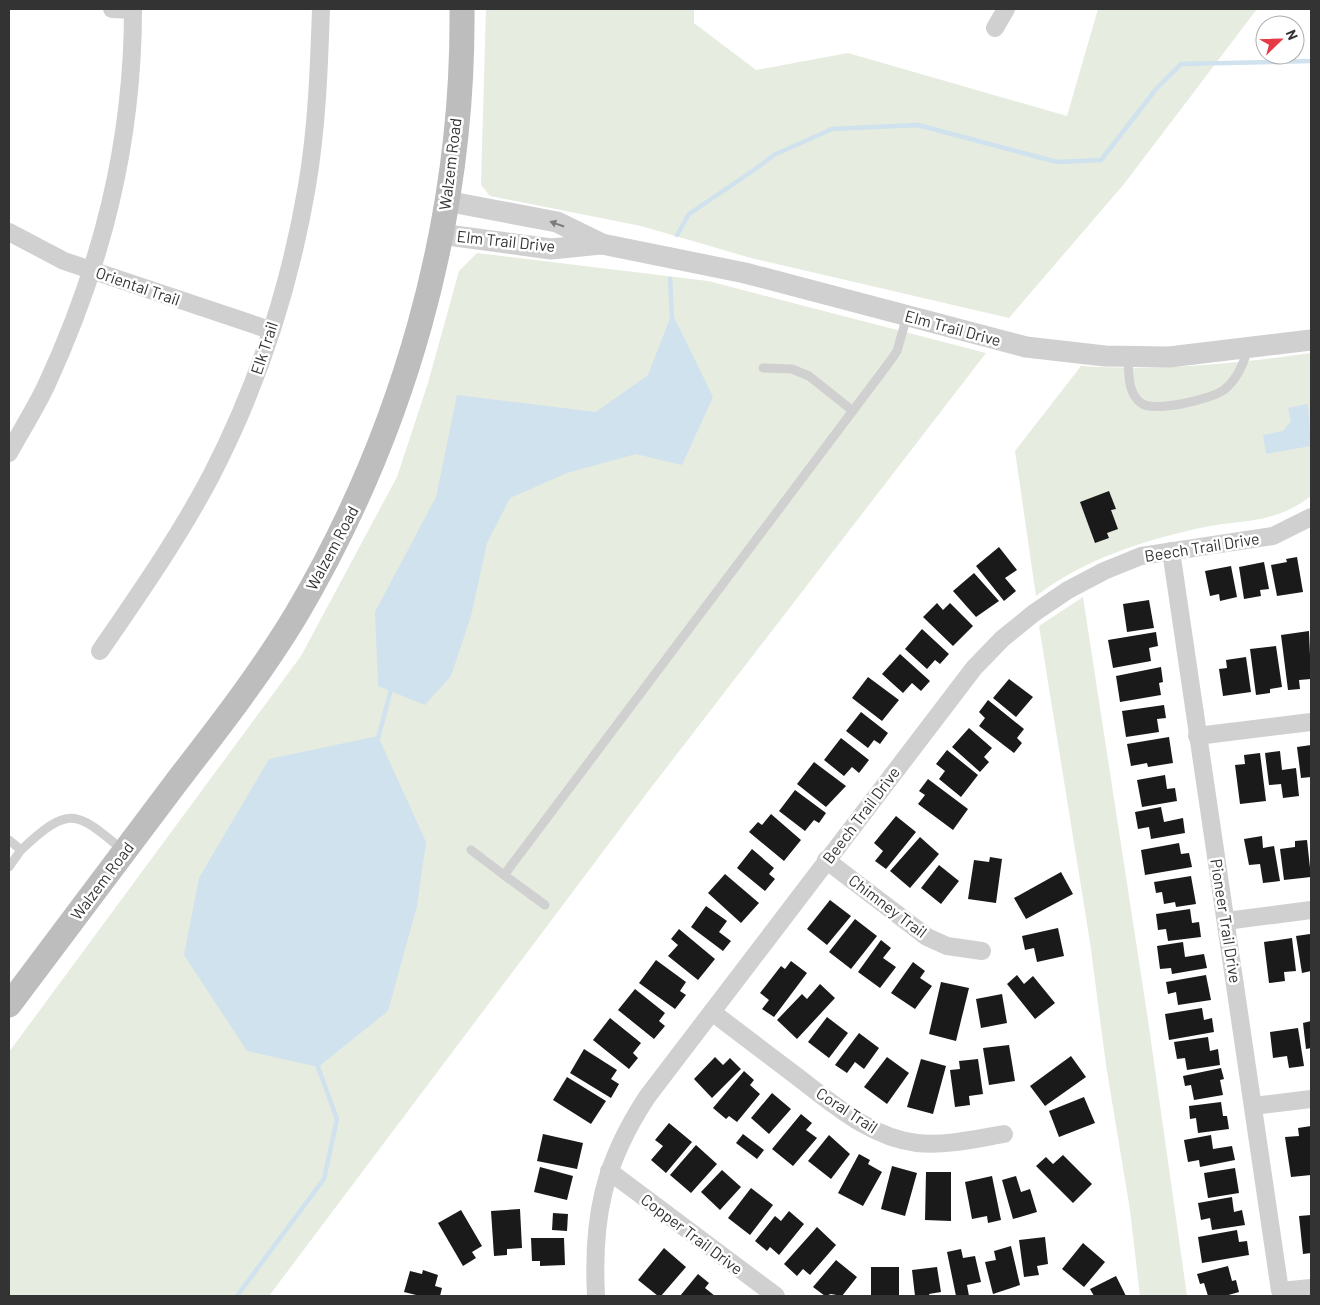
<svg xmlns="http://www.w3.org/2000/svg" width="1320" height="1305" viewBox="0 0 1320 1305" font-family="Barlow,sans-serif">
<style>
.green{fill:#e6ecdf}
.water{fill:#cfe2ee}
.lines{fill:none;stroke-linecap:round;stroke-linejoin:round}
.stream{stroke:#cfe2ee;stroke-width:4.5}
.building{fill:#1a1a1a}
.service{stroke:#d0d0d0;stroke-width:9}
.minor{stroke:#d0d0d0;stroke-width:18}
.tertiary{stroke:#d0d0d0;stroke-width:21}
.secondary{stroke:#bdbdbd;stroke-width:25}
.oneway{fill:#7a7a7a}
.labels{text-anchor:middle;stroke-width:5;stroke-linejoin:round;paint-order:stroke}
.street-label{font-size:16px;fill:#333;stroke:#fff}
</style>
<rect width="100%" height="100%" fill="#fff"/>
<!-- green -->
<g class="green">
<polygon points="486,9 694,9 694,23 756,70 848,53 1067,116 1098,9 1257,9 1124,184 1009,318 751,258 641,226 490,196 481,185"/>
<polygon points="477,253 708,281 986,353 650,789 269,1296 9,1296 9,1052 301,656 397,477 428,383 459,271"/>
<path d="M1311,353V496C1273,525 1243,519 1200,528C1141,541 1083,560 1036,596L1015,451L1081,366C1158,371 1235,364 1311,353Z"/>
<polygon points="1083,597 1148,1020 1187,1296 1140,1296 1130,1210 1106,1065 1090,942 1039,626"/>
</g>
<!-- water -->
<g class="water">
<polygon points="672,313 713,397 682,465 636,454 567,473 510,498 487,543 471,616 451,676 425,705 378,686 375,612 436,497 457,395 596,412 648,375"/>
<polygon points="1308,404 1311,446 1266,454 1263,435 1283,431 1291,421 1288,408"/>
<polygon points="378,736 426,842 417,906 388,1011 318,1067 247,1051 184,955 199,878 269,759"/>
</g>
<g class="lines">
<!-- stream -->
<g class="stream">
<polyline points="677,235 689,214 754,170 774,155 832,129 918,125 1057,162 1101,160 1157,88 1181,64 1311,61"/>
<polyline points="670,279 672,318"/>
<polyline points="377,742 392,686"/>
<polyline points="237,1296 324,1179 337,1119 318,1067 319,1062"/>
</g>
</g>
<!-- building -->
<g class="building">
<polygon points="1109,491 1116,509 1111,510 1118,529 1107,533 1109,538 1095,543 1080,502"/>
<polygon points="999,547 1017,570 1005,578 1016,591 1004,601 976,566"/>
<polygon points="1297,557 1303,592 1277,596 1271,565 1287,562 1286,559"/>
<polygon points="1264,562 1269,589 1260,590 1261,596 1244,599 1239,567"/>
<polygon points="1231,566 1237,597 1220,601 1219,594 1210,596 1205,571"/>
<polygon points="974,573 999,601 976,617 953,591"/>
<polygon points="1149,600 1154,628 1127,632 1123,604"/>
<polygon points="937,603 943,610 950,603 973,626 953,646 923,617"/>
<polygon points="922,629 949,654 940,664 935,660 927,669 905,649"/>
<polygon points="1309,631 1311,679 1299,680 1300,689 1288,690 1281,635"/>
<polygon points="1156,632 1158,646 1149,648 1151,661 1113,668 1108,640"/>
<polygon points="1276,646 1282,687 1270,689 1270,693 1256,695 1250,649"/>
<polygon points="900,654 930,681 921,691 912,683 903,693 882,674"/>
<polygon points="1246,657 1251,692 1223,696 1219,669 1227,668 1226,660"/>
<polygon points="1161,667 1163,682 1159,683 1161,695 1120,702 1116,676"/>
<polygon points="868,677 899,700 882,721 852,698"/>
<polygon points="1009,679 1033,697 1016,717 993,698"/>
<polygon points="988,700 1024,729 1017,738 1022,743 1014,753 979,726 985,718 979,712"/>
<polygon points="1164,705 1166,718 1157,719 1159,732 1126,737 1122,711"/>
<polygon points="861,712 888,733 880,744 874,740 868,748 846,731"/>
<polygon points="969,728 992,748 984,757 989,762 980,772 952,747"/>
<polygon points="1169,737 1173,763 1148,767 1147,763 1131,766 1127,744"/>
<polygon points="841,738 869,760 859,773 852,767 844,776 824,760"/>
<polygon points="1311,745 1311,777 1301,778 1297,747"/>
<polygon points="947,750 978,775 961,797 939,779 945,771 936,764"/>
<polygon points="1280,751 1282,770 1296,768 1299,796 1283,798 1281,784 1269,785 1265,753"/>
<polygon points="1260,753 1266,801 1240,804 1235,765 1245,764 1244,755"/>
<polygon points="814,762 846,786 826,807 797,784"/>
<polygon points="1165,775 1167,789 1175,788 1177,801 1142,807 1137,780"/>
<polygon points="928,779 968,809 953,830 918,804 925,795 919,791"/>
<polygon points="795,790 826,813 819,823 814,820 805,831 779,811"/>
<polygon points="1161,807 1164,822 1183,818 1185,833 1151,839 1149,827 1138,829 1135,812"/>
<polygon points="771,814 801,840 784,861 749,832 758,822 762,825"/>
<polygon points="896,816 916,832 886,869 875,861 883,851 874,843"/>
<polygon points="1262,836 1263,848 1274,846 1280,881 1263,883 1260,864 1249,865 1244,839"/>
<polygon points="920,837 939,854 910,888 890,871"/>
<polygon points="1307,840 1311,877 1284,880 1280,849 1295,847 1295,841"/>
<polygon points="1179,843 1181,854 1189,853 1192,867 1145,875 1141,850"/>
<polygon points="752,849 774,868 769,874 775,879 765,891 737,868"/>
<polygon points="990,857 1002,859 996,903 968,899 974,860 989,862"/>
<polygon points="939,865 959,881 941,904 921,888"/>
<polygon points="1061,872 1073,894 1026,919 1014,898"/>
<polygon points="725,874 759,903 741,923 708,893"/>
<polygon points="1191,876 1196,904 1176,907 1175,902 1164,904 1162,892 1156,893 1154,882"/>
<polygon points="830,900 851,916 827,945 807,929"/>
<polygon points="706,906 727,921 719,932 731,941 723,951 691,927"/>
<polygon points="1190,909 1192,923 1199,922 1201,937 1168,941 1166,929 1158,930 1156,914"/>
<polygon points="855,919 877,936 851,969 829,952"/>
<polygon points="1058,928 1064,956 1037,962 1034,948 1025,950 1022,936"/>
<polygon points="679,929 715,959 698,980 668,956 678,945 671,939"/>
<polygon points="1310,934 1311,971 1302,973 1296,936"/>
<polygon points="1292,938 1296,971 1284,972 1285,981 1269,983 1264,942"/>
<polygon points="881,940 891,948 883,958 896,967 880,988 858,972"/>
<polygon points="1183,942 1185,957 1204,954 1207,968 1172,974 1171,968 1160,969 1157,946"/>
<polygon points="656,960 686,982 680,991 686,995 675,1009 639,983"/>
<polygon points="791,961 807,973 774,1017 762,1009 769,1000 760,993 781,966 785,969"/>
<polygon points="913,962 925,971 920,978 932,986 915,1009 891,993"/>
<polygon points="1017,975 1024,984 1033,976 1055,1003 1035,1019 1007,984"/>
<polygon points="1206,975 1211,1000 1178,1005 1176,992 1168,994 1166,982"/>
<polygon points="941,982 969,988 956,1041 929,1034"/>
<polygon points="820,984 835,998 797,1039 777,1020 802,994 807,999"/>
<polygon points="635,989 665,1013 659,1021 665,1026 654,1039 618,1010"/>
<polygon points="1002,994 1007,1023 981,1028 976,999"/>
<polygon points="1202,1008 1204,1020 1212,1018 1214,1032 1169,1040 1165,1014"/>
<polygon points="827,1017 848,1033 829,1058 808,1042"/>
<polygon points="610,1018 641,1043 633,1053 638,1058 629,1069 593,1040"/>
<polygon points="1311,1021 1311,1048 1306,1049 1303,1023"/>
<polygon points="1298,1028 1304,1066 1289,1068 1287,1056 1273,1058 1270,1032"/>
<polygon points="859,1033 879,1048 864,1069 855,1062 847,1073 835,1065"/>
<polygon points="1208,1037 1210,1051 1218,1049 1220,1065 1187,1070 1185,1058 1177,1059 1174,1042"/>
<polygon points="1009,1045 1015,1081 989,1085 983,1048"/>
<polygon points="584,1049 617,1070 611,1079 619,1084 611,1098 570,1073"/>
<polygon points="1071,1056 1086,1077 1045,1106 1030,1086"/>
<polygon points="715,1057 723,1065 730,1058 741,1069 712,1098 694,1079"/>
<polygon points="887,1057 909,1073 887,1104 864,1087"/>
<polygon points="921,1059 946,1066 933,1114 907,1107"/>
<polygon points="978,1059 983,1094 969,1096 970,1105 955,1107 950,1070 960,1069 959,1061"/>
<polygon points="1221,1068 1224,1079 1220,1080 1223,1095 1194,1100 1191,1085 1185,1086 1183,1076"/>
<polygon points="744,1071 754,1080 750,1085 760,1094 737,1122 729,1116 726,1119 713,1108"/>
<polygon points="567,1077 606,1101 591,1124 553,1100"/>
<polygon points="772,1093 791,1109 769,1134 751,1118"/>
<polygon points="1084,1097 1095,1123 1059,1137 1049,1111"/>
<polygon points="1221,1102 1223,1116 1227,1116 1229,1129 1198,1133 1196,1118 1190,1119 1189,1106"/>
<polygon points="801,1114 812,1123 806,1130 817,1138 793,1166 772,1149"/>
<polygon points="669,1123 692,1142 666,1173 651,1160 663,1146 655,1140"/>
<polygon points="1311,1126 1311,1175 1291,1177 1285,1137 1299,1136 1298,1128"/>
<polygon points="543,1134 583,1143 577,1169 537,1161"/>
<polygon points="743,1134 764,1150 757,1159 736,1143"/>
<polygon points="829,1135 850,1154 831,1179 808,1161"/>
<polygon points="1211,1135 1213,1149 1232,1146 1235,1160 1200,1167 1199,1160 1188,1162 1184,1140"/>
<polygon points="696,1145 717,1164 691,1193 670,1175"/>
<polygon points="859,1154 870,1160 868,1164 882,1172 863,1206 838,1193"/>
<polygon points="1063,1155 1092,1184 1073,1203 1036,1166 1046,1157 1053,1164"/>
<polygon points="892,1166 917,1173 905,1216 881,1209"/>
<polygon points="540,1167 573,1176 567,1200 534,1192"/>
<polygon points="1235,1168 1239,1193 1208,1198 1204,1173"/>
<polygon points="722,1170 741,1187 720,1210 701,1192"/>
<polygon points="926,1172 951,1172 951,1221 925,1220"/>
<polygon points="992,1176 1001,1220 988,1223 987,1216 972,1219 965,1182"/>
<polygon points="1016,1176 1021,1192 1030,1189 1037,1212 1013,1219 1002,1180"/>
<polygon points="751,1188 773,1205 750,1235 728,1218"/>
<polygon points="1232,1197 1234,1212 1242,1210 1245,1225 1212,1230 1210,1218 1201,1220 1198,1203"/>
<polygon points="520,1209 522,1248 507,1249 507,1255 494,1256 491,1211"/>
<polygon points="461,1210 482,1246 472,1252 476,1258 463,1266 438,1223"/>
<polygon points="789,1211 804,1224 779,1255 770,1247 767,1251 755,1241 775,1216 781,1221"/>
<polygon points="553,1213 568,1214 567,1231 552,1230"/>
<polygon points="1311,1215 1311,1253 1303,1254 1299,1216"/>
<polygon points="817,1227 836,1245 810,1275 803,1269 797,1276 784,1264"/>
<polygon points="1237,1230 1239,1242 1247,1241 1249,1255 1202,1263 1198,1237"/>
<polygon points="1045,1237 1048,1264 1037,1266 1039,1275 1024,1277 1019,1240"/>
<polygon points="531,1238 564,1238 565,1265 540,1266 540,1261 532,1261"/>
<polygon points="1083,1243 1105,1262 1084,1287 1062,1269"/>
<polygon points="1011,1246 1020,1285 993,1294 985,1262 996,1260 994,1251"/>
<polygon points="664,1248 686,1267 661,1296 658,1296 638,1280"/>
<polygon points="961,1249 963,1258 975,1256 981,1282 967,1285 969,1296 956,1296 947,1252"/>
<polygon points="836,1260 857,1277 842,1296 831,1294 825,1296 813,1287"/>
<polygon points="1228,1266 1232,1281 1236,1280 1239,1292 1225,1296 1208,1296 1204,1283 1200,1284 1197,1274"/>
<rect x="871" y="1267" width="28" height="29"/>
<polygon points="937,1267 941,1292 929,1294 930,1296 915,1296 912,1270"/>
<polygon points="423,1270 438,1275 435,1286 442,1288 440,1296 420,1296 404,1292 410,1271 422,1274"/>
<polygon points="698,1274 709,1283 705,1288 715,1296 680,1296"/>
<polygon points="1116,1276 1126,1296 1094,1296 1090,1289"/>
</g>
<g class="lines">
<!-- service -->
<g class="service">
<path d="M1128,356C1129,372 1127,393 1141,403C1153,413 1214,399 1225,389C1238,378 1243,364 1248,349"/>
<polyline points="763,368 792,369 809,376 853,411"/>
<polyline points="9,840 21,850 9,867"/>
<path d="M21,850C70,804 76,811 124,851"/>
<polyline points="471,850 504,875"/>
<polyline points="545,905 504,875 891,360 897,351 907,316"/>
</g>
<!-- minor -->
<g class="minor">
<polyline points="112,9 133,10"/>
<polyline points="995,28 1006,9"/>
<polyline points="9,232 64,261 270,330"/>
<path d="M9,453C21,431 35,409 46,386C102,265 133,143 133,9"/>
<polyline points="1171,551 1280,1291 1311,1288"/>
<path d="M100,651C139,594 179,537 211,476C258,385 290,286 307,186C317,127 319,68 321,9"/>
<polyline points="1197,736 1311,722"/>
<polyline points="826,860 927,937 947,946 982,951"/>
<polyline points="1226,921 1311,910"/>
<path d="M712,1012C740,1033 767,1054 795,1075C832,1103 869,1137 917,1143C946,1146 975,1139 1004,1134"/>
<polyline points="1253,1106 1311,1099"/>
<polyline points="609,1171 776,1296"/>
<path d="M596,1296C592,1218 603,1164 647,1097L974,668L1002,639L1034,613L1068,590L1104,571L1141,556L1273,536L1311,517"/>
</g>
<!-- tertiary -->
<g class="tertiary">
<polyline points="446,201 557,222 602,244 745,273 1026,347 1105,356 1169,357 1311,340"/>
<polyline points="440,234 551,249 601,244"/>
</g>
<!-- secondary -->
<path class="secondary" d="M9,1005C65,930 122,855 178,780C219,727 261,673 296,615C404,432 464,221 462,9"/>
</g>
<!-- one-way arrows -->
<defs><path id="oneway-solid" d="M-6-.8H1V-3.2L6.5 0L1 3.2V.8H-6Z" transform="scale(1.25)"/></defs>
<use class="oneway" href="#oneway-solid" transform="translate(557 224) rotate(-161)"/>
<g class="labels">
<!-- street labels -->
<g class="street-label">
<text transform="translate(450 164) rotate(-83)" y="6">Walzem Road</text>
<text transform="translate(506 241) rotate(6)" y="6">Elm Trail Drive</text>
<text transform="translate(138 286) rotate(19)" y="6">Oriental Trail</text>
<text transform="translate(953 328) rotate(15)" y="6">Elm Trail Drive</text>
<text transform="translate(264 348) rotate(-72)" y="6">Elk Trail</text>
<text transform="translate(1202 547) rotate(-9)" y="6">Beech Trail Drive</text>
<text transform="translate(332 548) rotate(-62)" y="6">Walzem Road</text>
<text transform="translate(861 815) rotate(-53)" y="6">Beech Trail Drive</text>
<text transform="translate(102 881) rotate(-53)" y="6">Walzem Road</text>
<text transform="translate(888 906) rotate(37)" y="6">Chimney Trail</text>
<text transform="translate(1226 921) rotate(81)" y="6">Pioneer Trail Drive</text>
<text transform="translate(847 1110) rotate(33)" y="6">Coral Trail</text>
<text transform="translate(692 1234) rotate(37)" y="6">Copper Trail Drive</text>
</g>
</g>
<!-- border -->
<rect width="1320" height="1305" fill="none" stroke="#333333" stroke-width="20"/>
<!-- north arrow -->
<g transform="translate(1280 40) rotate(67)"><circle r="24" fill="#ffffff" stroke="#adadad"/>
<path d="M0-4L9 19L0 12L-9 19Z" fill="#e63946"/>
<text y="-8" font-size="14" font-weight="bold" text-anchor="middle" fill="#333333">N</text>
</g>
</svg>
